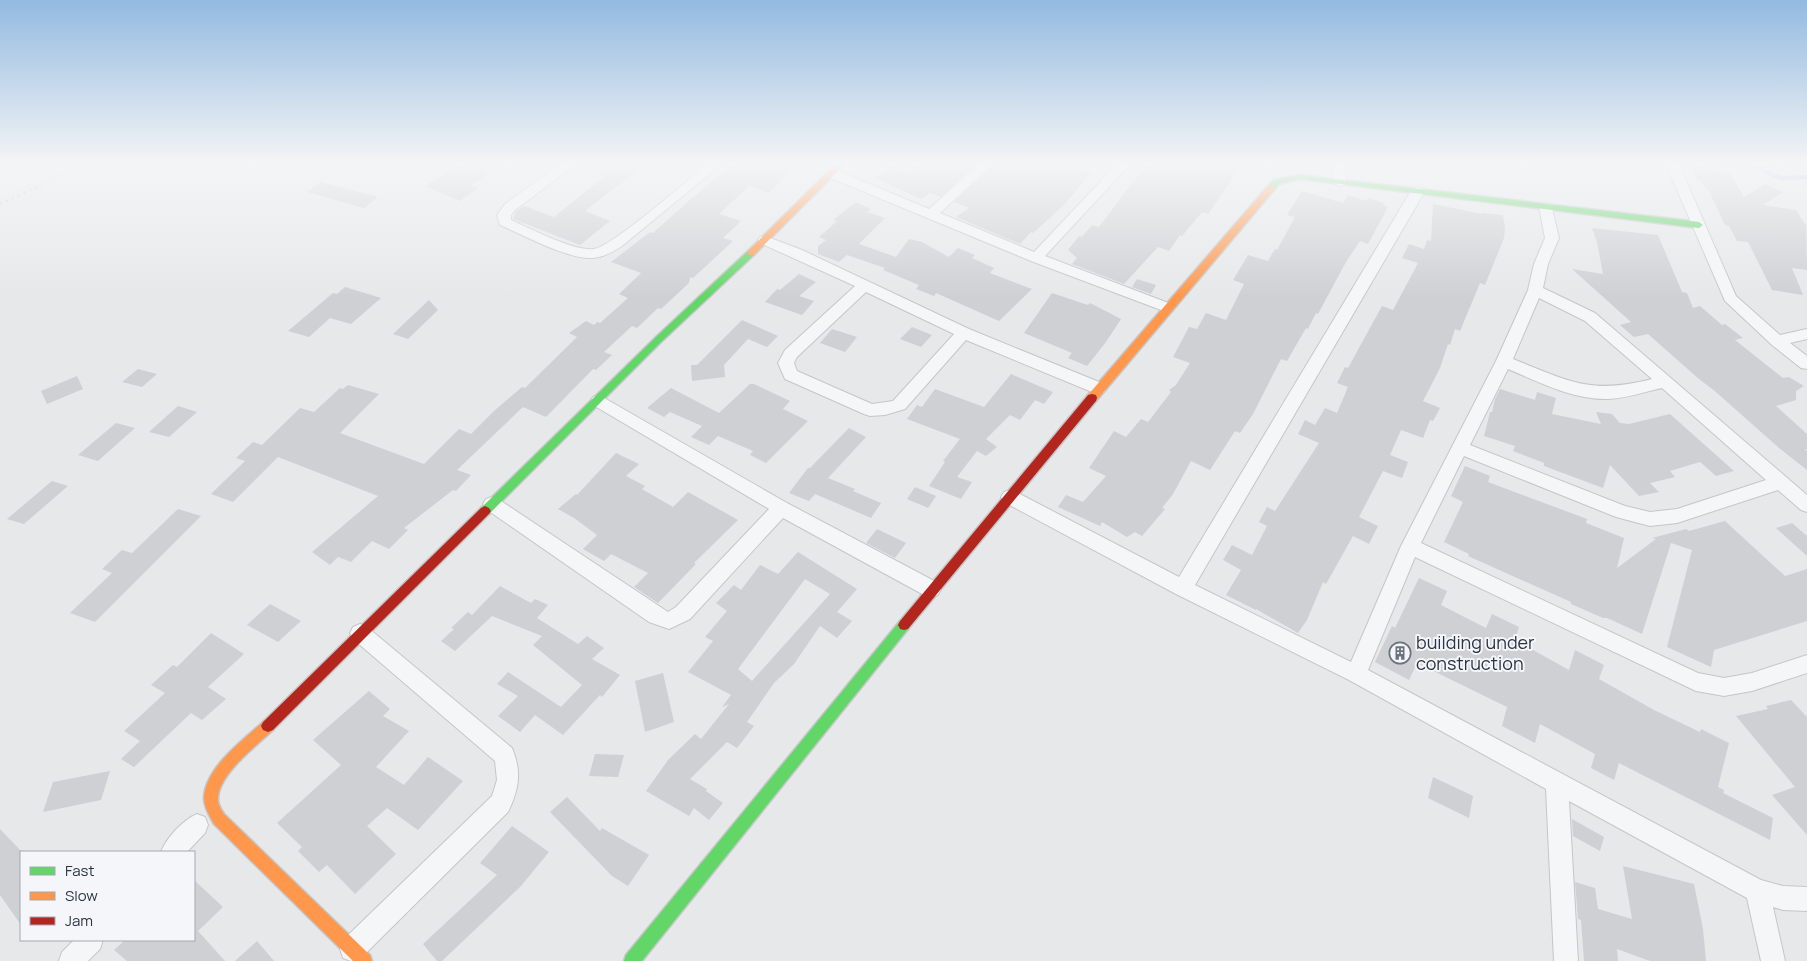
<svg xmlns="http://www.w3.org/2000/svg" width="1807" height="961" viewBox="0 0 1807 961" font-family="Manrope,sans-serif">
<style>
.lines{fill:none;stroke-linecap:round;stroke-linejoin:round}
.stream{stroke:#b4c4d5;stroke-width:4.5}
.building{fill:#ced0d3;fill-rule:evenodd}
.street-casing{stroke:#c4c6c8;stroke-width:2}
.fast-casing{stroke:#c4c6c8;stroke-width:3}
.slow-casing{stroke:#c4c6c8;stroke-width:3}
.jam-casing{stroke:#c4c6c8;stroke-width:3}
.street{fill:#f5f6f7;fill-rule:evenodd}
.fast{fill:#63d668;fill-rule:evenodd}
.slow{fill:#ff974d;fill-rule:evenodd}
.jam{fill:#b3261e;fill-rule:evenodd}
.rail{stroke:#cecfd2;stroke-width:3;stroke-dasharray:2 4.5;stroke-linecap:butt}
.labels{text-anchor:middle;stroke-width:4;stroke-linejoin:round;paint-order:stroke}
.poi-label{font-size:18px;fill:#2b3445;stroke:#f4f6f9;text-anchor:start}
</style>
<rect width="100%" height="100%" fill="#e6e8ea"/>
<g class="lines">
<!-- stream -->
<polyline class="stream" points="1741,162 1748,163 1780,178 1807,177"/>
</g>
<!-- building -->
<g class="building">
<polygon points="463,162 500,162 484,173 489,174 470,185 478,188 460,201 425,186"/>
<polygon points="581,162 648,162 585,211 610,221 580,245 513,219 516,211 524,206 554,217 605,176 576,166"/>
<polygon points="736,162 798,162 769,193 750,185 719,214 741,221 723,238 733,241 693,278 690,277 689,283 661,309 658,308 637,328 632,326 604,352 612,355 596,370 593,369 546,417 523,407 457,470 471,475 456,491 453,490 404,528 408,530 389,549 372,541 351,562 338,557 330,565 312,552 378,496 278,457 233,502 211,494 245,461 236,458 253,442 262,445 300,408 314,412 340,388 343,389 348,385 379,394 340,433 424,464 459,429 471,434 494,411 522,387 525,388 577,337 569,333 586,321 594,325 597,322 600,323 628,298 619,294 641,273 611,262 650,232 653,233 692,198"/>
<polygon points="921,162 978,162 940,197 930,193 921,199 875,178 891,166 906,173"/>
<polygon points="997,162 1083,162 1077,169 1091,173 1063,206 1033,233 1031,232 1020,244 956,217 969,208 954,202"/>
<polygon points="1149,162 1244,162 1208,214 1202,212 1182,236 1180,235 1169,251 1158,247 1124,284 1072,264 1077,258 1068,250 1079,236 1082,237 1092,225 1099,227 1121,198 1120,198"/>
<polygon points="1689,164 1706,166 1708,170 1729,172 1744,197 1765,184 1783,192 1763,205 1796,210 1804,223 1806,224 1807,270 1792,268 1803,295 1772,290 1748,242 1737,241 1729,226 1725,225 1708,189 1705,188 1700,180 1697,180"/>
<polygon points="321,182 378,197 364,208 307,192"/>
<polygon points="1302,191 1343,203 1348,195 1366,201 1369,198 1384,203 1383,205 1388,207 1368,244 1360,241 1346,262 1318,314 1316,313 1308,329 1306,328 1287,361 1281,359 1253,414 1240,433 1235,431 1210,470 1191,461 1173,494 1162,508 1165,509 1142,536 1135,532 1127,537 1102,522 1100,526 1058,507 1066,495 1083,502 1106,476 1089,468 1114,431 1126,437 1141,419 1148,422 1171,392 1169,390 1176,385 1190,363 1173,357 1189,327 1197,329 1206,313 1226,320 1244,284 1233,280 1248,255 1268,261 1275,249 1277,250 1295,217 1287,215"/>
<polygon points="856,202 871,209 867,212 885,218 859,244 896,257 909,239 922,242 949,257 958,248 975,255 972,258 994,268 990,273 1032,289 999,321 936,293 934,296 916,289 919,285 883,270 885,268 847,255 839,262 818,254 818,246 826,240 819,237 837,221 833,220"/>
<polygon points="1433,204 1482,214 1482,213 1503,215 1505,228 1504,238 1485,285 1480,283 1460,331 1455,329 1450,345 1448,344 1440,368 1423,401 1440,408 1433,421 1430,420 1423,438 1401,430 1390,455 1408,462 1402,478 1383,471 1359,517 1378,526 1369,544 1353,536 1330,577 1326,584 1323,582 1307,620 1298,633 1256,609 1256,610 1226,595 1241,570 1223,560 1232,545 1252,555 1267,526 1259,522 1267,507 1275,511 1319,443 1298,434 1305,420 1315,425 1325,408 1337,413 1348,387 1337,383 1345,367 1348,368 1382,306 1393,310 1418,263 1402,258 1409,244 1424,249 1427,240 1431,241"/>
<polygon points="1592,228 1658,235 1682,292 1687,293 1693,308 1700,306 1722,325 1725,324 1743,338 1735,340 1783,378 1789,377 1804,386 1796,391 1796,400 1776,406 1807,434 1807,449 1805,450 1807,451 1807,470 1779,448 1716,392 1699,379 1648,334 1634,337 1620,325 1631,322 1572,269 1603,274 1597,242"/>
<polygon points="799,274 816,282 799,296 814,301 802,315 765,302 777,289 780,290"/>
<polygon points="1137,279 1156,285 1151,294 1132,287"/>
<polygon points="345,287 381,298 351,324 330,318 309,337 288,331 333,293 337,294"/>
<polygon points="1052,293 1088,305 1090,303 1121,319 1106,342 1087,366 1068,358 1072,353 1024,333"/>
<polygon points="429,300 438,310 408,339 393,334"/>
<polygon points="742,320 778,336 767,347 748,339 724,365 725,377 692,381 691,365 697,365"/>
<polygon points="912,327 932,335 921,347 900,339"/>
<polygon points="832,329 857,337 845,352 820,343"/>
<polygon points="138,369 157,374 142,387 122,382"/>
<polygon points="1011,374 1053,392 1044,404 1035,400 1020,420 1010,415 986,439 997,447 986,456 977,451 957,477 972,482 961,499 929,486 945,462 943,461 960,439 907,419 917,405 922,407 935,389 984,407"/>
<polygon points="77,376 83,389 47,404 41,391"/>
<polygon points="750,384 754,384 790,401 783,409 808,421 766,463 750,455 753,451 718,436 709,445 691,437 702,426 670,412 664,417 647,408 671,388 719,413"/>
<polygon points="1500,389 1535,400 1537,392 1556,398 1552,414 1601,424 1596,412 1612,414 1620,423 1629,424 1670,414 1734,471 1716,476 1700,462 1670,471 1675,477 1650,483 1659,492 1639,496 1610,465 1603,488 1544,466 1544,463 1513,451 1515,446 1484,436 1490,412 1492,412 1495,399"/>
<polygon points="178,406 197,412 169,437 149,432"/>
<polygon points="116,423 135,428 98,461 78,455"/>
<polygon points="849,428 866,437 828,478 855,489 853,491 881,503 871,518 815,494 809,501 789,493 808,468 810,468"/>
<polygon points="616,453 639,464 626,476 645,486 642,489 673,507 688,492 738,520 694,563 696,564 658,603 634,587 648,573 611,554 604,561 583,549 597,535 574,518 558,509 576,494 577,495"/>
<polygon points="1465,466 1490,476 1488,482 1587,519 1586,523 1624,538 1617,568 1656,539 1652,538 1686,529 1689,531 1725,521 1785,576 1807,569 1807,621 1714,650 1711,667 1667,647 1692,550 1671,543 1642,634 1607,618 1603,618 1571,604 1571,602 1468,556 1469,554 1444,542 1463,502 1451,496"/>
<polygon points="52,481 68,486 24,524 7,519"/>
<polygon points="915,487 936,496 928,508 907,499"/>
<polygon points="178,509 201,516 95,622 70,613 112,573 102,569 122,550 132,553"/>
<polygon points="1792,523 1807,536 1807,556 1776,528"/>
<polygon points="877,529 906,543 895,558 866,543"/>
<path d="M798,552L857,589L837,612L852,621L837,638L820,626L794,664L774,683L747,722L754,726L737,748L727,742L690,779L707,789L706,791L723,803L709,820L694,808L689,816L646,791L668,760L695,734L701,739L729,704L722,707L731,695L688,672L713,641L705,637L727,611L716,603L734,585L741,590L760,565L778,574ZM805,579L830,594L752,681L738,669Z"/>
<polygon points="1419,578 1447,591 1441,605 1486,628 1492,614 1519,627 1515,640 1569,670 1575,650 1604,665 1599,679 1654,710 1700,732 1701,729 1729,743 1718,787 1724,790 1723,793 1773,818 1770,840 1619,763 1614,780 1591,768 1595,754 1540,724 1535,743 1502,726 1507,707 1417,663 1409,680 1375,662 1392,626 1395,628"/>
<polygon points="500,586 531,603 535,599 548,605 537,618 578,644 587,636 604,648 592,659 620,675 602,697 600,695 563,735 535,715 520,732 498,716 518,696 497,684 508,672 561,707 582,685 533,645 542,636 492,616 455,651 441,641 454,629 451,628 468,612 472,615"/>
<polygon points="270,604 301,621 278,642 247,625"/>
<polygon points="211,633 244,654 208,687 226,699 202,720 191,713 134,767 121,759 140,741 124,731 165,693 151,685 173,665 177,667"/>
<polygon points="663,673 674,722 645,732 635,681"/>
<polygon points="369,691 390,709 383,716 409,731 376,767 404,785 428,757 463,781 418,830 387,808 367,826 396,854 355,894 327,865 319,872 298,851 302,847 277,823 341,765 313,740"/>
<polygon points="1791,700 1807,717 1807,835 1772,795 1795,787 1736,716 1768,709 1766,706"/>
<polygon points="595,754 624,755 618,777 589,776"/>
<polygon points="110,771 101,800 43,812 53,782"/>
<polygon points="1433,777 1473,796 1469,818 1428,798"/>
<polygon points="567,797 600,831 602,828 649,855 628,886 612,876 550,812"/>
<polygon points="1572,819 1604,837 1600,851 1573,836"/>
<polygon points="512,826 549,852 521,886 442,961 437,961 423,944 497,875 480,863"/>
<polygon points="0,829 21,851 21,925 0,895"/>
<polygon points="1623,866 1694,884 1703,929 1706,961 1650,961 1617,949 1618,961 1584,961 1581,920 1578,919 1575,882 1595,888 1598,909 1632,919"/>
<polygon points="194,880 223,907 198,931 225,961 127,961 114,950 125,940 194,940"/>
<polygon points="257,941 274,961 235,961"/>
</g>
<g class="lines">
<!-- street casing -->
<g class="street-casing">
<g id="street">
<path d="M564,162H579L515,210L511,215V220C529,228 575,252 594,249C612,247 690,178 710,162H724L622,246C613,252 604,257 593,258C569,260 523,235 500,225L497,215L505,204Z"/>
<polygon points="981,162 995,162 940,213 1034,252 1119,162 1132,162 1045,256 1171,304 1173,307 1171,310 1161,310 1031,261 826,176 825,173 831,169 836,170 929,209"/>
<polygon points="1333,162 1345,162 1346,182 1344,185 1339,186 1332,182"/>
<polygon points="1665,162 1678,162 1736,296 1780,335 1807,329 1807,339 1790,343 1807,356 1807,369 1801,368 1772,345 1725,301"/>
<path d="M1418,187L1425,191L1195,585L1351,662L1401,546L1496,361L1528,290L1534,264L1545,238L1539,207L1541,204H1551L1559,238L1548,264L1543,288L1595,313L1807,495V512L1801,510L1778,490L1677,523L1650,526L1616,517L1464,456L1421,543L1698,673L1724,678L1752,673L1807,655V673L1752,691L1724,696L1696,691L1415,557L1368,670L1761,880L1783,886L1807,887V911L1783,910L1773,907L1785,961H1761L1747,898L1569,801L1578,961H1554L1546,789L1349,680L1176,594L1004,502L1001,497L1004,492L1010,490L1016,492L1179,577L1411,191ZM1539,298L1585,321L1652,379C1590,395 1569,381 1513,359ZM1508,369C1539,382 1573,400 1608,399C1627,398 1644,392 1662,388L1766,480L1677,509L1650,512L1625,506L1470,445Z"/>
<path d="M765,236L802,250L969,329L1104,384L1106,388L1104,392L1098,394L1092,392L966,340L905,409L885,415L870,416L864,414L785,379L778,363L785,350L855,286L760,243L758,240L760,237ZM866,292L954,334L893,401L872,404L797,371L794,363L797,357Z"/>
<polygon points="599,395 787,503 938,583 941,589 938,595 931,597 924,595 783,518 690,619 669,629 649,622 486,509 483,504 486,499 492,497 498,499 668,612 676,607 769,509 593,405 591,401 593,397"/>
<path d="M360,624L367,627L512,748C522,772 519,789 508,812L361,958L351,961L343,958L340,949L343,940L492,796L497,780L495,761L353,639L350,633L353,627Z"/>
<path d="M197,814L205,817L208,825L205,833L187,852H161C166,838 183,820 197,814Z"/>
<polygon points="74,940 103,940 100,949 88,961 59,961 62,952"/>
</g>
</g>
<!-- fast casing -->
<g class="fast-casing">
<g id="fast">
<polygon points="1300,175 1699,222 1703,225 1699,228 1300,179 1279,184 1274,190 1268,190 1267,188 1273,180"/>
<polygon points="751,250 754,251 754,255 661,342 489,514 481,514 479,511 481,508 655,338 748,251"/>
<polygon points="904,620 908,621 910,625 908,629 642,961 624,961 626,955 900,621"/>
</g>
</g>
<!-- slow casing -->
<g class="slow-casing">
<g id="slow">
<polygon points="838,162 847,162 754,255 748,255 748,251"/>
<polygon points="1271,185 1274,186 1274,190 1096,401 1088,401 1087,398 1088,395 1268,186"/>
<path d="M268,720L273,722L275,726L273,730C256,746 217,775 218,800C218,805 221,809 224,814L370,955L372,961H353L214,824C210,817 204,807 204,798C205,768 243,740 263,722Z"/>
</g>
</g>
<!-- jam casing -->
<g class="jam-casing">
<g id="jam">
<polygon points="1092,394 1096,395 1097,398 1096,401 908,629 904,630 900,629 898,625 900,621 1088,395"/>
<polygon points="485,506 489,508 491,511 489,514 273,730 268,732 263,730 261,726 263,722 481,508"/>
</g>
</g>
<!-- street -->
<use href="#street" class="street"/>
<!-- fast -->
<use href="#fast" class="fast"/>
<!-- slow -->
<use href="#slow" class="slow"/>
<!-- jam -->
<use href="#jam" class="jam"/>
<!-- rail -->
<polyline class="rail" points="0,204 90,162"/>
</g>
<!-- sky -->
<linearGradient id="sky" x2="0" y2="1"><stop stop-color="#93bae0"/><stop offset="0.55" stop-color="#f4f5f6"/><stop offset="1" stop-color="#f4f5f6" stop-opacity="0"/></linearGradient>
<rect width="1807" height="297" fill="url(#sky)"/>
<!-- icons -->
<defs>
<g id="building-ring" transform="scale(1.125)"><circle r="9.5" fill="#f4f6f9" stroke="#6c737f" stroke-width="1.5"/><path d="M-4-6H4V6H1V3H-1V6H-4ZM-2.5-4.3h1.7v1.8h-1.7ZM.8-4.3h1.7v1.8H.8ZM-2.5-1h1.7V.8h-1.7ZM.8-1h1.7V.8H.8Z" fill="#6c737f"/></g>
</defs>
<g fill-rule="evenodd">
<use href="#building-ring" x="1400" y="653"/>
</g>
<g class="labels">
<!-- poi labels -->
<g class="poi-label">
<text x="1416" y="649">building under<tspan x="1416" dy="21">construction</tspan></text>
</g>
</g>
<!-- legend -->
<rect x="20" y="851" width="175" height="90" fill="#f4f6f9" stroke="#a4a8b1"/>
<rect x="30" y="867" width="25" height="8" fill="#63d668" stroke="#a4a8b1"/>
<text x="65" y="876" font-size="15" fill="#2b3445">Fast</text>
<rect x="30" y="892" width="25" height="8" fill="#ff974d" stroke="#a4a8b1"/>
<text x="65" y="901" font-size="15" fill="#2b3445">Slow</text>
<rect x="30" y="917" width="25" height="8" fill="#b3261e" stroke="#a4a8b1"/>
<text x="65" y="926" font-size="15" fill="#2b3445">Jam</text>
</svg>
